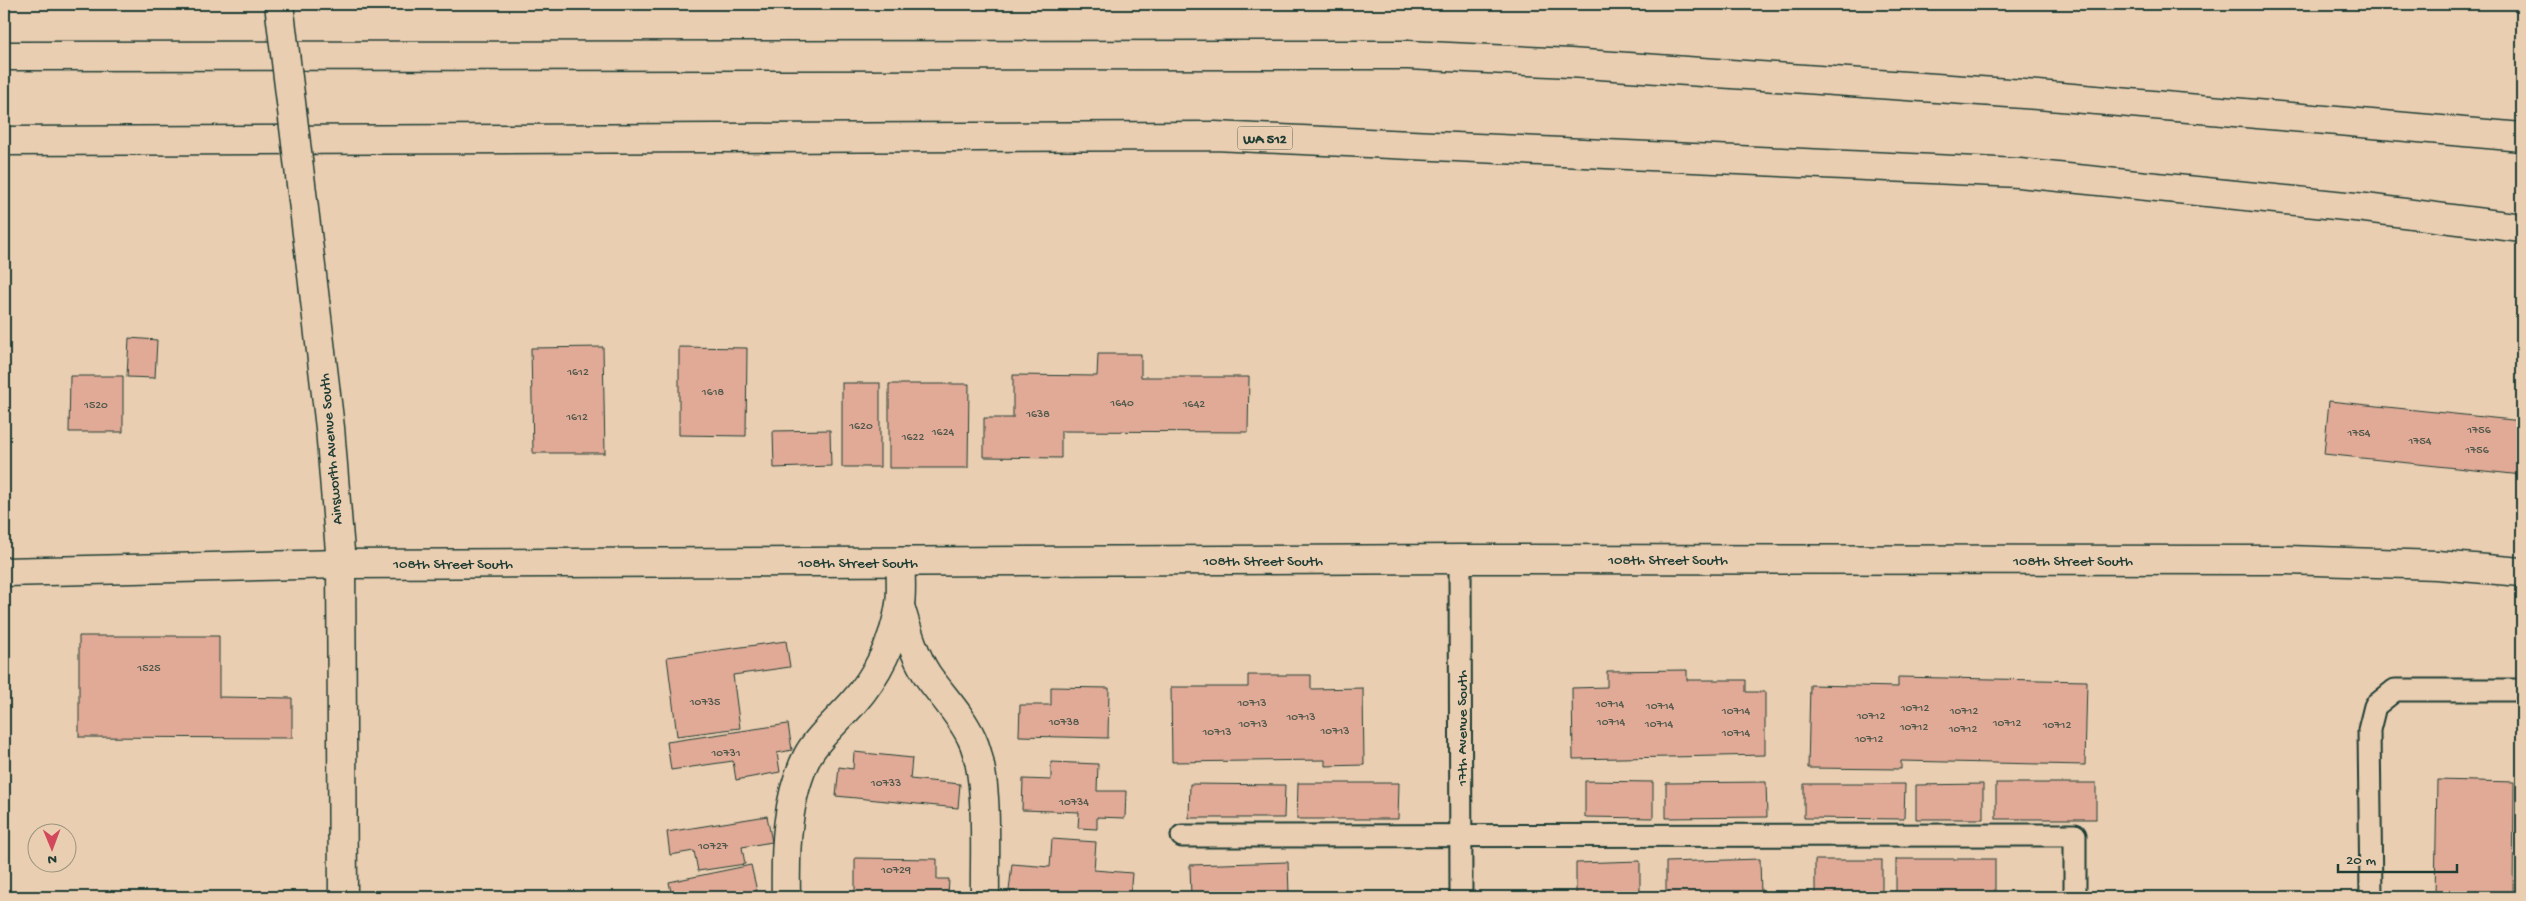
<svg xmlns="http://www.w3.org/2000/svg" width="2526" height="901" viewBox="0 0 2526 901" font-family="'Gochi Hand',sans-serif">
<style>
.building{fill:#e0aa96;stroke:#1f3d34}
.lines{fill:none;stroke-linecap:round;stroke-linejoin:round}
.lane-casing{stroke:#1f3d34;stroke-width:25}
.street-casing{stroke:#1f3d34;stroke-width:31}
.secondary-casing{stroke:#1f3d34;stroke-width:31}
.highway-casing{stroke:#1f3d34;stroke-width:31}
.lane{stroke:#eaceb1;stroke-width:21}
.street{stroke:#eaceb1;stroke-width:28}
.secondary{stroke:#eaceb1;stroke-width:28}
.highway{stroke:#eaceb1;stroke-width:28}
.secondary-bridge-casing{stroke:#1f3d34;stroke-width:31;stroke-linecap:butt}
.secondary-bridge{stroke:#eaceb1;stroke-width:28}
.labels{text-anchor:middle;stroke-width:4.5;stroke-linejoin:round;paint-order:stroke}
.number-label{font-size:12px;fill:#4f584c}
.shield{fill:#eaceb1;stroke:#5c685a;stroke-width:1}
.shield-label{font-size:14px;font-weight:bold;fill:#1f3d34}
.street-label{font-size:15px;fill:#1f3d34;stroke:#eaceb1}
</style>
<rect width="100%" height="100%" fill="#eaceb1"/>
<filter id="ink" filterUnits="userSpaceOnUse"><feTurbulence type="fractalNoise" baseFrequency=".02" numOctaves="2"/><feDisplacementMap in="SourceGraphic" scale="10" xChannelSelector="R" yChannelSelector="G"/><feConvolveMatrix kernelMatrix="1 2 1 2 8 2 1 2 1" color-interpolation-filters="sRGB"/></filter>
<g filter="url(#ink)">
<!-- building -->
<g class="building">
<polygon points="129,338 157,340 155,378 127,377"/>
<polygon points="603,347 605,453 533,453 531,348"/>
<polygon points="679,347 747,348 746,436 679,435"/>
<polygon points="1098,354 1141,354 1141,377 1249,377 1248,432 1061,431 1061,458 984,457 984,418 1013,418 1013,375 1097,376"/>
<polygon points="70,376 123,376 123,432 69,432"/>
<rect x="842" y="383" width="38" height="84"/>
<polygon points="889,384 969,384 968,468 889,468"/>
<polygon points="2329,401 2522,421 2522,475 2324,454"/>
<polygon points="830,430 831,466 774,468 773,431"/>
<polygon points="79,636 219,636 219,697 292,698 292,738 79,737"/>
<polygon points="786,641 790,667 733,675 740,728 677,736 667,657"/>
<polygon points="1687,670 1687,680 1746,680 1746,692 1765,692 1765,755 1573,759 1572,688 1607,687 1607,671"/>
<polygon points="1248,675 1311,675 1311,689 1363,688 1364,765 1325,766 1325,760 1172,762 1171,687 1248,687"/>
<polygon points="1898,677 2087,681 2085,765 1901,761 1901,769 1808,768 1810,685 1898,687"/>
<polygon points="1051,687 1109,688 1108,738 1019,736 1020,705 1051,705"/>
<polygon points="788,724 792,750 777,753 780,772 736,780 733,761 671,770 667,742"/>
<polygon points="854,752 912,758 910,779 960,784 958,808 836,796 839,767 853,769"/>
<polygon points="1051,762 1098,764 1097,791 1126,791 1125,818 1097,817 1097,829 1078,828 1079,812 1022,810 1023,779 1051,780"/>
<polygon points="2437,780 2514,782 2513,897 2435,897"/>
<polygon points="1585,781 1653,782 1653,818 1585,817"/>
<polygon points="1766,782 1767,817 1666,818 1666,783"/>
<polygon points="1298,783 1399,783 1398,819 1297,819"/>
<rect x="1996" y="783" width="100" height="36"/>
<polygon points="1190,784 1285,785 1284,818 1189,818"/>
<polygon points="1804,784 1905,784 1904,819 1804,818"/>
<polygon points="1983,784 1983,819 1916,819 1916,785"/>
<polygon points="767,816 772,842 742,847 745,864 698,871 694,851 670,855 667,832"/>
<polygon points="1052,839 1096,842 1094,870 1132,873 1130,897 1096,897 1009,891 1012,864 1050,867"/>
<polygon points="855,858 937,859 937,879 949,879 948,896 855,895"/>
<polygon points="1760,859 1761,895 1666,897 1666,862"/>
<rect x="1896" y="859" width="99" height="36"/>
<rect x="1815" y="860" width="67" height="35"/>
<polygon points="1640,861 1640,896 1576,897 1576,863"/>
<polygon points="1288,862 1289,895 1191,897 1190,865"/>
<polygon points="751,865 757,891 734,897 672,897 669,882"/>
</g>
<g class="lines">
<!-- lane casing -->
<g class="lane-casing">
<g id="lane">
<polyline points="1460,559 1461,897"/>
<polyline points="1182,836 2075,835 2075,897"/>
<polyline points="2371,897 2369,730 2375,706 2395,690 2522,690"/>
</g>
</g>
<!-- street casing -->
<g class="street-casing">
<g id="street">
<path d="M900,606C907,630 914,655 928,676C943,697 961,715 972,739C990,778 984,854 985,897"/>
<path d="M786,897C785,851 786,797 808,755C817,738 840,718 853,703C877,676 895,640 900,604C902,591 900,576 901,562"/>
</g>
</g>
<!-- secondary casing -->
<g class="secondary-casing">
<g id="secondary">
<polyline points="310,258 330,428 341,564 343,897"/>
<polyline points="4,572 341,564 1460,559 2287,560 2437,565 2522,572"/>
</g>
</g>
<!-- highway casing -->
<g class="highway-casing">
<g id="highway">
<polyline points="4,56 1408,55 1570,63 2038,95 2522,137"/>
<polyline points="4,141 1215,136 2019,173 2365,208 2522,228"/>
</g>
</g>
<!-- lane -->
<use href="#lane" class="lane"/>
<!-- street -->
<use href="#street" class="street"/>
<!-- secondary -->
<use href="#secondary" class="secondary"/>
<!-- highway -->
<use href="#highway" class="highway"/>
<!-- secondary-bridge casing -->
<g class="secondary-bridge-casing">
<polyline id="secondary-bridge" points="279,4 310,258"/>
</g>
<!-- secondary-bridge -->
<use href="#secondary-bridge" class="secondary-bridge"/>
</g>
</g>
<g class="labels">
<!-- number labels -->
<g class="number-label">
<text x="578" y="375">1612</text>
<text x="713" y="395">1618</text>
<text x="1122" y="406">1640</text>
<text x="1194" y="407">1642</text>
<text x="96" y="408">1520</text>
<text x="1038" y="417">1638</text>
<text x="577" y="420">1612</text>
<text x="861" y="429">1620</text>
<text x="2479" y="433">1756</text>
<text x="943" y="435">1624</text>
<text x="2359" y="436">1754</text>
<text x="913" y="440">1622</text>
<text x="2420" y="444">1754</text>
<text x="2477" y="453">1756</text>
<text x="149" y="671">1525</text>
<text x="705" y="705">10735</text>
<text x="1252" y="706">10713</text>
<text x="1610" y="707">10714</text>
<text x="1660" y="709">10714</text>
<text x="1915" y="711">10712</text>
<text x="1736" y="714">10714</text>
<text x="1964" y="714">10712</text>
<text x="1871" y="719">10712</text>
<text x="1301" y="720">10713</text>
<text x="1064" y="725">10738</text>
<text x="1611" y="725">10714</text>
<text x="2007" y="726">10712</text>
<text x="1253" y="727">10713</text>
<text x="1659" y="727">10714</text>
<text x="2057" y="728">10712</text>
<text x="1914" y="730">10712</text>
<text x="1963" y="732">10712</text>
<text x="1335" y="734">10713</text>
<text x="1217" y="735">10713</text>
<text x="1736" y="736">10714</text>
<text x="1869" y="742">10712</text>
<text x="726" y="756">10731</text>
<text x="886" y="786">10733</text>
<text x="1074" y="805">10734</text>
<text x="713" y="849">10727</text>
<text x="896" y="873">10729</text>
</g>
<!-- shield labels -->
<rect class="shield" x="1237.5" y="126.5" width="55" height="23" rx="4"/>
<g class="shield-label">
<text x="1265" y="143">WA 512</text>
</g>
<!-- street labels -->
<g class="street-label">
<text transform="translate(330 449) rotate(-95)" y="5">Ainsworth Avenue South</text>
<text x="1668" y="564">108th Street South</text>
<text x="1263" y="565">108th Street South</text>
<text x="2073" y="565">108th Street South</text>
<text x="858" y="567">108th Street South</text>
<text x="453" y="568">108th Street South</text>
<text transform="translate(1461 728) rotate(-90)" y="5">17th Avenue South</text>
</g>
</g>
<!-- margin -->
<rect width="2526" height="901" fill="none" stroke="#eaceb1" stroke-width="20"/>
<rect x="10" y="10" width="2506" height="881" fill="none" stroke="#1f3d34" stroke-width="2" filter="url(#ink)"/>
<!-- north arrow -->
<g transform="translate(52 848) rotate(179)"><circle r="24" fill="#eaceb1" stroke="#99947f"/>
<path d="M0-4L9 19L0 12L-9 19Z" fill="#d1495b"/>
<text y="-8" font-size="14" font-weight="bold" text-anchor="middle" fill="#1f3d34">N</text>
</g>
<!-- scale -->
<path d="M2338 864v8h119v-8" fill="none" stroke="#1f3d34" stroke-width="2.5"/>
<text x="2346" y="864" font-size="15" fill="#1f3d34" stroke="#eaceb1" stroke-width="4" paint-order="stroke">20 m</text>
</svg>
